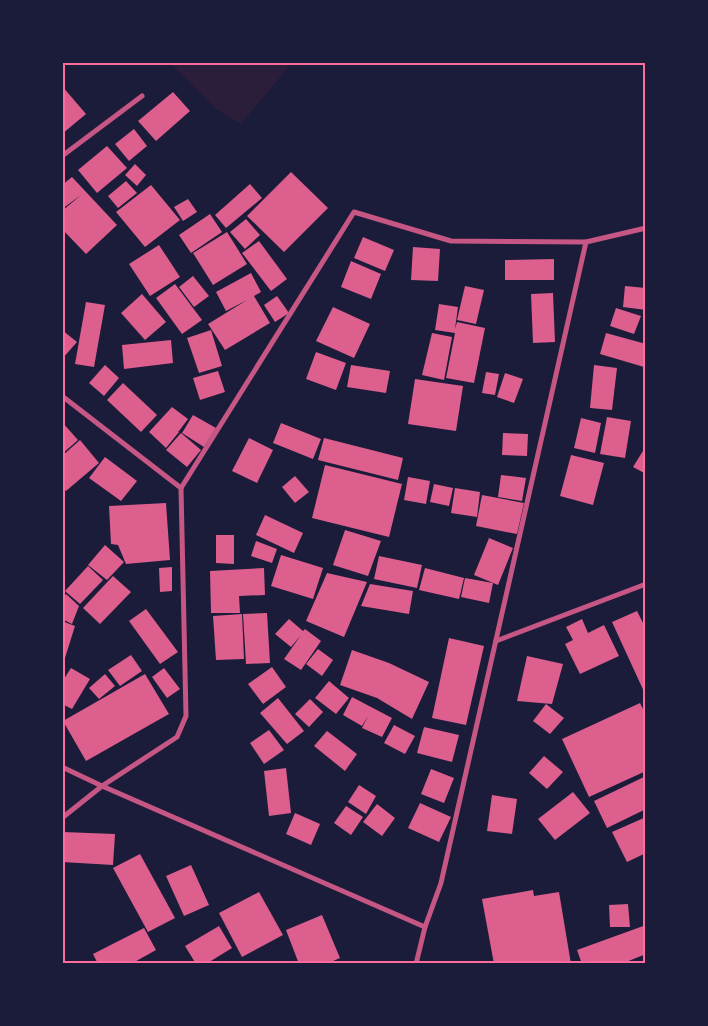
<svg xmlns="http://www.w3.org/2000/svg" width="708" height="1026" viewBox="0 0 708 1026" font-family="'Open Sans',sans-serif">
<style>
.green{fill:#2a1e3b}
.building{fill:#dd5f8e}
.lines{fill:none;stroke-linecap:round;stroke-linejoin:round}
.minor{stroke:#c65784;stroke-width:5}
.neatline{fill:none;stroke:#ff6b9d;stroke-width:2}
</style>
<rect width="100%" height="100%" fill="#1b1b3a"/>
<!-- green -->
<polygon class="green" points="170,63 292,63 241,124 216,109"/>
<!-- building -->
<g class="building">
<polygon points="62,86 86,114 62,134"/>
<polygon points="173,92 190,111 156,141 138,121"/>
<polygon points="134,129 147,146 129,161 115,144"/>
<polygon points="107,146 127,168 97,193 78,170"/>
<polygon points="135,164 146,175 137,186 125,175"/>
<polygon points="291,172 328,208 284,252 247,216"/>
<polygon points="72,177 117,225 86,254 62,229 62,211 81,195 62,209 62,185"/>
<polygon points="126,181 137,193 118,208 108,196"/>
<polygon points="250,184 262,198 226,228 215,215"/>
<polygon points="151,185 180,220 145,247 116,212"/>
<polygon points="188,199 197,212 183,221 174,207"/>
<polygon points="210,214 222,232 191,253 179,235"/>
<polygon points="246,219 260,235 245,249 230,232"/>
<polygon points="227,232 247,264 213,285 193,253"/>
<polygon points="363,237 394,250 385,271 354,258"/>
<polygon points="259,241 287,279 271,291 242,253"/>
<polygon points="159,245 180,277 150,296 129,264"/>
<polygon points="413,247 440,249 438,281 411,280"/>
<polygon points="554,259 554,280 505,280 505,260"/>
<polygon points="351,261 381,274 371,299 341,287"/>
<polygon points="251,273 261,292 254,296 270,323 225,350 208,324 247,300 226,311 216,292"/>
<polygon points="193,276 209,296 194,307 179,287"/>
<polygon points="175,284 202,320 182,334 156,298"/>
<polygon points="465,286 484,290 476,324 457,320"/>
<polygon points="625,286 646,288 646,310 623,307"/>
<polygon points="553,293 555,342 533,343 531,294"/>
<polygon points="142,294 166,322 145,340 121,313"/>
<polygon points="277,296 289,313 275,322 264,305"/>
<polygon points="86,302 105,305 94,367 75,364"/>
<polygon points="439,304 458,307 455,329 457,322 485,328 474,383 446,378 455,333 435,330"/>
<polygon points="333,307 370,324 354,358 316,341"/>
<polygon points="616,308 641,316 634,334 610,326"/>
<polygon points="62,330 77,342 62,359"/>
<polygon points="211,330 222,366 199,373 187,338"/>
<polygon points="432,333 452,337 444,380 422,375"/>
<polygon points="606,333 646,344 646,361 644,367 600,354"/>
<polygon points="171,340 173,363 124,369 122,345"/>
<polygon points="316,352 346,363 336,390 306,379"/>
<polygon points="105,365 119,378 104,396 89,383"/>
<polygon points="351,365 390,371 386,393 347,387"/>
<polygon points="594,365 617,368 612,410 590,408"/>
<polygon points="218,371 225,392 200,400 193,378"/>
<polygon points="486,372 499,374 495,395 482,393"/>
<polygon points="505,373 523,379 514,403 497,397"/>
<polygon points="415,379 463,386 456,431 408,424"/>
<polygon points="123,383 157,415 141,432 107,400"/>
<polygon points="172,407 188,419 179,431 178,431 179,432 166,448 149,432"/>
<polygon points="193,415 216,428 204,447 182,433"/>
<polygon points="607,417 631,421 625,458 600,454"/>
<polygon points="581,418 601,423 595,453 574,448"/>
<polygon points="62,422 78,440 62,454"/>
<polygon points="281,423 321,439 313,459 273,443"/>
<polygon points="181,433 201,450 187,467 166,450"/>
<polygon points="503,433 528,434 527,456 502,455"/>
<polygon points="249,438 273,450 257,483 232,471"/>
<polygon points="324,438 403,458 398,480 318,460"/>
<polygon points="80,440 99,463 66,491 62,487 62,456"/>
<polygon points="646,446 646,474 633,467"/>
<polygon points="571,455 604,463 593,505 560,496"/>
<polygon points="105,457 137,481 121,501 89,478"/>
<polygon points="325,465 402,484 389,537 312,518"/>
<polygon points="501,475 526,478 522,501 498,497"/>
<polygon points="295,476 309,492 295,503 282,487"/>
<polygon points="408,477 430,481 426,504 404,500"/>
<polygon points="434,484 453,488 449,506 430,502"/>
<polygon points="455,488 480,492 477,517 451,513"/>
<polygon points="482,495 524,503 517,534 476,526"/>
<polygon points="166,503 170,560 126,564 118,545 111,544 109,506"/>
<polygon points="265,515 303,533 294,553 256,535"/>
<polygon points="345,530 381,541 368,576 333,565"/>
<polygon points="216,535 234,535 234,564 216,563"/>
<polygon points="489,538 513,548 498,585 474,575"/>
<polygon points="256,541 277,549 272,563 251,556"/>
<polygon points="105,545 124,562 107,580 88,565"/>
<polygon points="281,555 323,568 313,599 271,586"/>
<polygon points="379,556 422,565 417,588 374,579"/>
<polygon points="88,566 103,580 80,604 65,591"/>
<polygon points="172,567 172,591 160,592 159,568"/>
<polygon points="264,568 265,595 239,596 240,613 211,613 210,571"/>
<polygon points="425,568 464,578 459,599 419,590"/>
<polygon points="327,573 367,582 344,637 306,621"/>
<polygon points="113,576 131,592 100,624 83,608"/>
<polygon points="465,578 493,583 489,603 461,597"/>
<polygon points="370,584 413,591 409,614 361,606"/>
<polygon points="66,594 79,606 72,624 62,619 62,600"/>
<polygon points="146,609 178,652 160,664 129,621"/>
<polygon points="637,611 646,629 646,696 612,622"/>
<polygon points="267,613 270,663 246,664 243,614"/>
<polygon points="242,614 244,659 216,660 213,616"/>
<polygon points="289,619 303,631 305,629 321,641 301,670 284,659 301,635 291,647 275,634"/>
<polygon points="582,619 588,633 604,625 619,656 580,674 565,644 573,640 566,627"/>
<polygon points="62,621 75,626 65,658 62,657"/>
<polygon points="449,638 484,646 466,725 432,718"/>
<polygon points="318,649 333,660 322,676 306,664"/>
<polygon points="352,650 389,663 429,682 412,719 377,698 340,685"/>
<polygon points="131,655 142,671 120,686 108,670"/>
<polygon points="527,656 563,664 552,704 517,701"/>
<polygon points="272,667 286,687 263,704 248,684"/>
<polygon points="71,668 90,679 72,709 62,704 62,682"/>
<polygon points="164,668 180,689 167,698 152,677"/>
<polygon points="105,674 115,686 99,699 89,688"/>
<polygon points="145,674 169,714 86,761 63,721"/>
<polygon points="329,681 349,698 336,714 315,698"/>
<polygon points="352,697 392,718 382,737 362,728 368,716 362,726 343,715"/>
<polygon points="278,698 304,731 287,744 260,713"/>
<polygon points="310,699 323,712 309,727 295,714"/>
<polygon points="640,703 646,715 646,771 589,797 562,739"/>
<polygon points="546,704 564,718 550,734 533,721"/>
<polygon points="394,725 415,736 405,754 384,743"/>
<polygon points="424,727 459,735 452,762 417,753"/>
<polygon points="269,730 284,750 264,764 250,743"/>
<polygon points="327,731 357,754 345,771 314,746"/>
<polygon points="544,756 563,772 547,789 529,773"/>
<polygon points="286,768 291,813 269,816 264,771"/>
<polygon points="431,769 454,778 444,803 421,794"/>
<polygon points="646,776 646,809 607,828 594,801"/>
<polygon points="359,785 376,796 366,814 348,802"/>
<polygon points="573,792 590,813 555,840 538,819"/>
<polygon points="492,795 517,799 512,834 487,831"/>
<polygon points="420,803 451,817 439,842 408,828"/>
<polygon points="377,804 395,818 382,836 363,822"/>
<polygon points="346,806 363,817 351,835 334,823"/>
<polygon points="295,813 320,824 311,845 286,834"/>
<polygon points="646,817 646,853 627,862 612,832"/>
<polygon points="63,832 115,834 113,865 62,862"/>
<polygon points="140,854 175,918 148,932 113,868"/>
<polygon points="191,865 209,905 184,916 166,876"/>
<polygon points="533,890 534,896 559,892 571,964 494,964 482,899"/>
<polygon points="259,892 283,935 242,957 219,913"/>
<polygon points="628,904 630,927 610,927 609,905"/>
<polygon points="322,915 340,958 326,964 299,964 286,930"/>
<polygon points="646,925 646,954 621,964 582,964 577,950"/>
<polygon points="219,926 232,948 206,964 196,964 185,946"/>
<polygon points="144,928 156,950 131,964 98,964 93,954"/>
</g>
<g class="lines">
<!-- minor -->
<g class="minor">
<polyline points="62,156 142,96"/>
<polyline points="62,396 181,488 186,716 177,737 102,786 62,818"/>
<polyline points="181,488 354,212 451,241 586,242 646,228"/>
<polyline points="496,641 646,584"/>
<polyline points="62,767 102,786 425,927"/>
<polyline points="416,964 425,927 441,883 586,242"/>
</g>
</g>
<!-- border -->
<rect width="708" height="1026" fill="none" stroke="#1b1b3a" stroke-width="128"/>
<rect x="64" y="64" width="580" height="898" class="neatline"/>
</svg>
